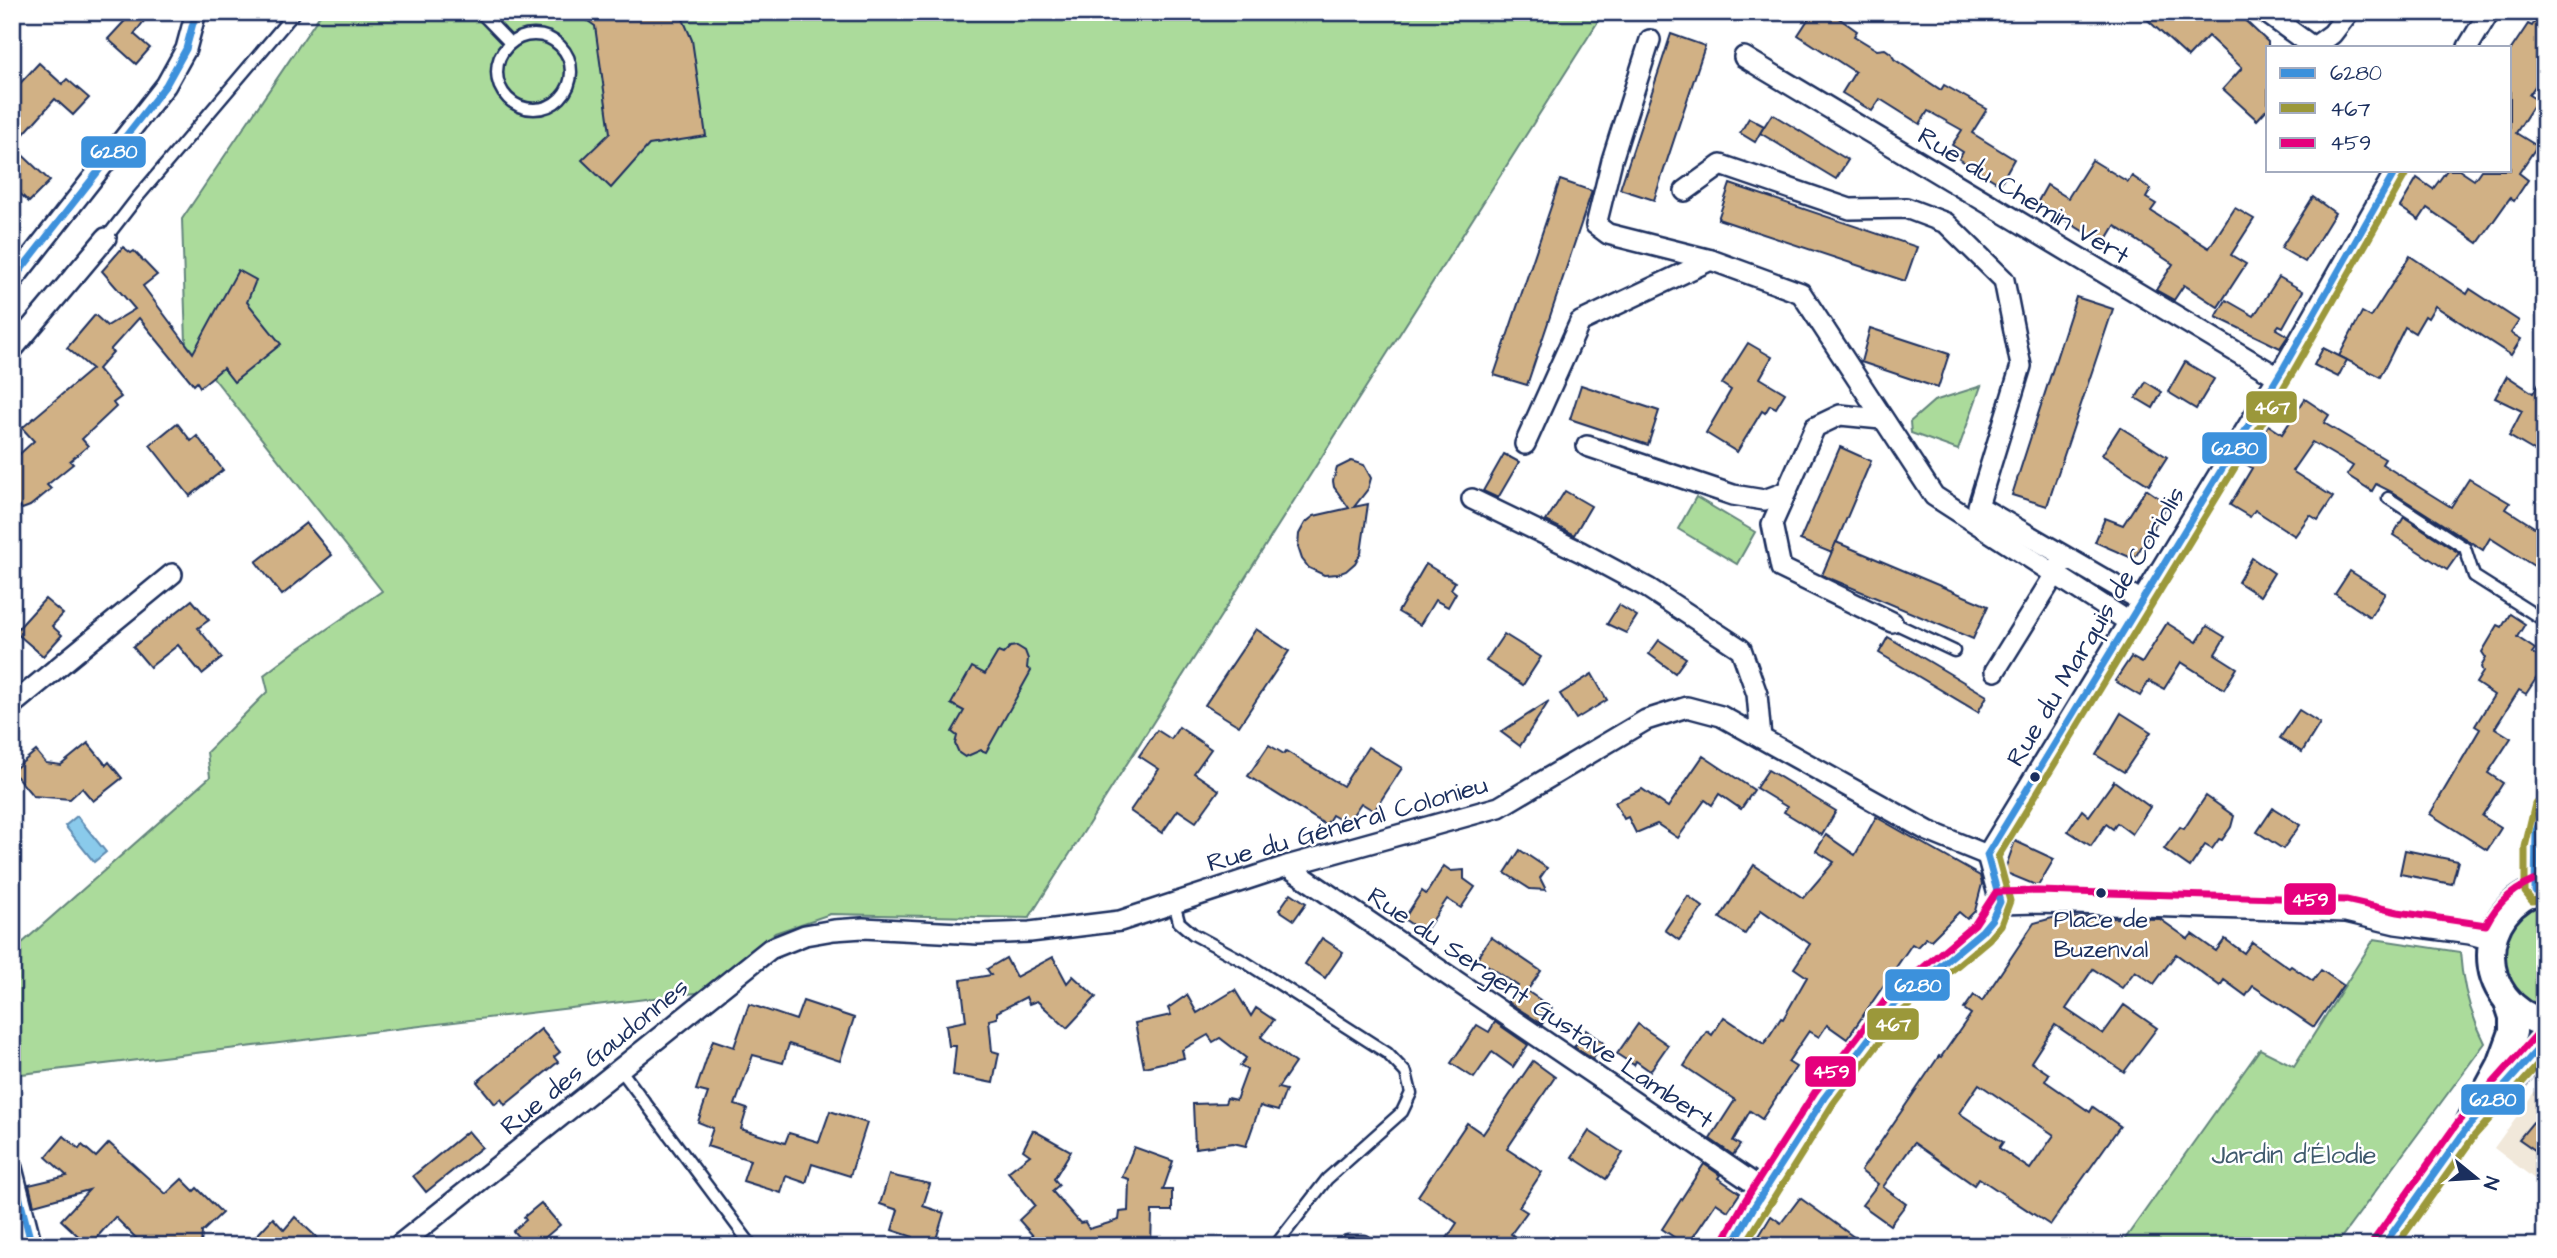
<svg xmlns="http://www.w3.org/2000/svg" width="2557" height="1258" viewBox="0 0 2557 1258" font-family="'Architects Daughter',sans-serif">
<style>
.built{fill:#f1e8da}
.green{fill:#abdb9b;stroke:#63857c;stroke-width:2}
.water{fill:#8acaeb;stroke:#5e8cb3;stroke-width:2}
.building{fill:#d1b185;stroke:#1b2f5e;stroke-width:2;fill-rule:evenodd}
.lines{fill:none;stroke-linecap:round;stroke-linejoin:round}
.service-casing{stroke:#1b2f5e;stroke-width:15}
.minor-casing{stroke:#1b2f5e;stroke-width:24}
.tertiary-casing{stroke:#1b2f5e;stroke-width:28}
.secondary-casing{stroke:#1b2f5e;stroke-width:32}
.service{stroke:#fff;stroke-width:10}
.minor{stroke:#fff;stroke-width:19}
.tertiary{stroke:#fff;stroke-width:23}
.secondary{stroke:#fff;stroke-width:26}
.bus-1-casing{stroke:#fff;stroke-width:12}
.bus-2-casing{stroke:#fff;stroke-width:12}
.bus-3-casing{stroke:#fff;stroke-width:12}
.bus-1{stroke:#3c91dc;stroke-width:7}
.bus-2{stroke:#9b983a;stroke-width:7}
.bus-3{stroke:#e5007d;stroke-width:7}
.bus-dot{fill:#1b2f5e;stroke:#fff;stroke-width:2.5}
.labels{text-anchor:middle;stroke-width:5;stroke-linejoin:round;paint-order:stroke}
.bus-label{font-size:24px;fill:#1b2f5e;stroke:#fff}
.street-label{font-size:26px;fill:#1b2f5e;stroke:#fff}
.park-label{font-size:26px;fill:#3f5a6d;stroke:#fff}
.line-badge{stroke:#fff;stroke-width:2.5}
.badge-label{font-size:19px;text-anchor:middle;font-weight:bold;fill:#fff}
</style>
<rect width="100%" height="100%" fill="#fff"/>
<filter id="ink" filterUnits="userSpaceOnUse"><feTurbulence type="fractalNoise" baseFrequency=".0143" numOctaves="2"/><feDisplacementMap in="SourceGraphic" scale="14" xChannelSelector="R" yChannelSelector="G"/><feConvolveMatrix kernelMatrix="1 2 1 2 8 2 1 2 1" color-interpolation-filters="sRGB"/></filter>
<g filter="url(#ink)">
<!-- built -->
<polygon class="built" points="2545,1077 2545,1187 2494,1148"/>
<!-- green -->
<g class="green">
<polygon points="322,12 1604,12 1029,918 830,914 775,933 704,992 13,1075 12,952 210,777 207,752 268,691 264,675 298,649 382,591 186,343 182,219"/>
<polygon points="1981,386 1958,450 1911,433 1910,422 1934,401"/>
<polygon points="1696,497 1755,532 1737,564 1678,529"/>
<path d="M2545,899V1012C2491,992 2489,919 2545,899Z"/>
<path d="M2374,939L2460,952C2462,985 2470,1014 2485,1043L2335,1246H2120L2260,1049L2294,1066Z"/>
</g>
<!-- water -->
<polygon class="water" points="77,816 106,852 94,862 65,826"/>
<!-- building -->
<g class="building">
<polygon points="133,12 151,12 134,34 150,48 136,64 108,39"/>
<polygon points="575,12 680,12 692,40 706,136 649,145 611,188 582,160 610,133 595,26"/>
<polygon points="1813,12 1830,12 1857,31 1854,36 1877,50 1885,49 1892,54 1894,59 1941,90 1944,85 1987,109 1972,133 2014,159 2000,184 1959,159 1963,152 1952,145 1962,130 1928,111 1920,124 1880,99 1872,111 1842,93 1855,72 1798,35"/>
<polygon points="2139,12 2236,12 2268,42 2268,108 2257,120 2223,89 2242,68 2208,36 2188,57"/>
<polygon points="2541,12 2545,12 2545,72 2529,95 2537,100 2516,133 2537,146 2519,173 2528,180 2514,201 2510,198 2478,243 2427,208 2419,220 2400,207 2417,178 2433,189 2447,170 2459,170 2474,180 2481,170 2510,170 2510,51 2528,24 2532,26"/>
<polygon points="1671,34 1705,46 1654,200 1620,189"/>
<polygon points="39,63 62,84 67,79 89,98 73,115 55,99 13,146 50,181 29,202 12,186 12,92"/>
<polygon points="1772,114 1848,160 1836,179 1760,133"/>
<polygon points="1749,118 1764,126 1755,142 1740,133"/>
<polygon points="2092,160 2128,182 2132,176 2151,189 2146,198 2156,204 2151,211 2209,248 2235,208 2254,219 2231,255 2246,264 2218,307 2184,285 2174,300 2156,290 2173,264 2115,226 2104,244 2037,203 2047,185 2068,198"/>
<polygon points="1560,180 1592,191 1527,385 1494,375"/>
<polygon points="1730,184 1917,247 1905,281 1718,219"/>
<polygon points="2313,197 2335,213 2305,262 2281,248"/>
<polygon points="123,247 131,253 134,251 157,275 143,286 193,353 238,270 256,280 247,302 281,344 234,382 223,368 200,387 197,382 194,385 139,318 110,350 113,352 98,369 121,397 113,403 116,407 82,439 88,446 70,461 73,464 47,485 51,489 30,506 22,509 12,498 12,461 34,441 22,428 92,369 67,348 95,315 107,326 135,309 102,271"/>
<polygon points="2410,256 2467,294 2470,289 2519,321 2511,333 2521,339 2511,355 2435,306 2428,318 2425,316 2415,333 2405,327 2380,377 2339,356 2362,312 2371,317"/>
<polygon points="2279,277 2303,291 2283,327 2279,325 2276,329 2288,336 2280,348 2216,317 2226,300 2254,316"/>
<polygon points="2076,297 2113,309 2047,506 2012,495"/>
<polygon points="1870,328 1949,354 1938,388 1861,362"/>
<polygon points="1748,343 1772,357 1760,378 1785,393 1776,408 1770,405 1765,413 1762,411 1737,452 1706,433 1731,390 1722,384"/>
<polygon points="2323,348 2347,360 2338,377 2314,365"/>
<polygon points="2185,362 2214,379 2196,409 2168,392"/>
<polygon points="2545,373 2545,437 2536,452 2509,436 2522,411 2495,398 2507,376 2533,393"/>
<polygon points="2146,382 2162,392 2153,408 2136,398"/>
<polygon points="1581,385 1659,411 1648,445 1570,419"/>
<polygon points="2305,399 2329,415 2324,423 2385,459 2382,464 2451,507 2469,479 2510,503 2506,509 2545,534 2545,573 2490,538 2483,550 2392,492 2376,484 2372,491 2347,475 2353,466 2312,442 2292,471 2333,497 2318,520 2310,515 2295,536 2255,510 2250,517 2230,505 2252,468 2244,463 2268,425 2282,434"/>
<polygon points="177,423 191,441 197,436 223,470 190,496 150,445"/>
<polygon points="2120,427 2167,457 2149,485 2102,455"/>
<polygon points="1840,447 1871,461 1832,553 1800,540"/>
<polygon points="1504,454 1519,462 1498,498 1483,491"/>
<polygon points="1351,461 1364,465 1371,478 1368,489 1354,507 1368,504 1361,553 1355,563 1346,571 1338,574 1324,575 1309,568 1302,559 1298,547 1299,534 1305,523 1314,516 1349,508 1334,487 1333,481 1337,468"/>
<polygon points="2146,489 2168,504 2134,559 2095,542 2105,518 2123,525"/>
<polygon points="1565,491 1591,506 1574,535 1546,521"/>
<polygon points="2404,517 2459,553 2447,570 2393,535"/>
<polygon points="306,523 332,555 282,595 256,562"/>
<polygon points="1836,542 1988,606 1973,639 1822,575"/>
<polygon points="2252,558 2274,573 2260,596 2238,582"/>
<polygon points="1426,564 1455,582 1451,589 1456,593 1448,607 1435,600 1420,625 1398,612"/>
<polygon points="2350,571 2385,593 2370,617 2335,594"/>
<polygon points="45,599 63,614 52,626 62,635 43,656 15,632"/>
<polygon points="192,600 209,620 198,628 222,658 202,674 178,645 150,667 133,647"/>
<polygon points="1619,605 1637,616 1626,633 1607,624"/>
<polygon points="2510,614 2525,624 2517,637 2535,649 2532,653 2545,661 2545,665 2526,694 2519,690 2495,728 2511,738 2488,773 2503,783 2482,816 2501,828 2487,850 2430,814 2480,729 2475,726 2494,695 2476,683 2483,672 2481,667 2486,658 2482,652 2498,625 2502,627"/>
<polygon points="2167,623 2197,642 2207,626 2225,637 2215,654 2237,668 2224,689 2181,662 2164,689 2149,681 2140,696 2115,681 2131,657 2142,663"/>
<polygon points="1256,629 1289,651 1239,726 1205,705"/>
<polygon points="1504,634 1541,657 1523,685 1486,661"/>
<polygon points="1888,637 1987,696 1978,712 1879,653"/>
<polygon points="1659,640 1686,658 1675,673 1649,654"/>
<polygon points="1017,646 1025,651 1028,659 1027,668 1031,671 986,752 981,750 965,757 959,753 955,744 957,736 952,732 964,711 951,704 972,667 985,674 998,652 1003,654 1010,647"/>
<polygon points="1592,674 1607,700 1576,719 1560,694"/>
<polygon points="1549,701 1520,746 1501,732"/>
<polygon points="2299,710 2320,723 2302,752 2280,738"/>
<polygon points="2121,713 2151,732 2124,772 2096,755"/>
<polygon points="1179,727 1211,749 1194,773 1219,790 1196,822 1178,810 1162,833 1130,811 1159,769 1139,756 1157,730 1171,739"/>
<polygon points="88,743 106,765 109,762 122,778 93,801 82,788 70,799 33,796 12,771 36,751 46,763 61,765"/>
<polygon points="1269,745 1284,754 1286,751 1343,786 1368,747 1402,768 1374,811 1361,803 1350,819 1344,822 1332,815 1326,825 1248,776"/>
<polygon points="1703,756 1754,790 1741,809 1719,794 1712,805 1705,800 1678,838 1657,824 1636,833 1628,817 1624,819 1615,802 1642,789 1668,807"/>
<polygon points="1768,770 1836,811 1822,835 1784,812 1787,807 1756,788"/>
<polygon points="2114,781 2150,807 2132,834 2117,823 2113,829 2106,824 2091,846 2068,831 2082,810 2089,816"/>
<polygon points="2206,796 2234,816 2231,827 2222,840 2219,839 2212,849 2205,845 2190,867 2164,849 2180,827 2184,829"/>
<polygon points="2273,808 2300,825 2283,849 2257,832"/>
<polygon points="1876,817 1980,876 1982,884 1975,911 1967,919 1959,912 1931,940 1926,938 1917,947 1912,944 1847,1039 1827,1025 1819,1037 1809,1031 1788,1062 1796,1067 1762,1119 1750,1111 1733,1141 1740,1145 1733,1155 1710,1139 1735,1100 1684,1066 1707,1031 1712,1035 1724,1017 1764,1044 1781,1018 1783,1019 1807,977 1794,968 1810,944 1761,910 1745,934 1720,918 1754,865 1803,898 1834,862 1816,851 1826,835 1855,855"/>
<polygon points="2015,841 2054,859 2038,886 2004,872"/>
<polygon points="1520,850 1547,868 1540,878 1546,890 1530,889 1505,873"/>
<polygon points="2405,850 2458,861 2452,884 2400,874"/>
<polygon points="1444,866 1451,871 1464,870 1464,879 1475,887 1461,908 1447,899 1424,933 1404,919 1422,891 1426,894"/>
<polygon points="1291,893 1306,903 1294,920 1279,910"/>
<polygon points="1688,896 1703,907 1679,940 1665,930"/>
<path d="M2056,917L2160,919L2188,939L2192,934L2216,951L2225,939L2244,953L2252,942L2289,968L2291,966L2313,981L2321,970L2343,985L2314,1027L2253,986L2246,996L2224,980L2220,986L2176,954L2154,984L2135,971L2122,988L2093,969L2066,1009L2103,1034L2124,1005L2157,1028L2124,1072L2055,1025L2031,1062L2049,1074L2045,1081L2090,1112L2093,1107L2120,1126L2050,1225L1979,1178L1974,1185L1914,1143L1883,1187L1906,1204L1890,1225L1862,1205L1878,1184L1861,1171L1939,1056L1941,1057L1971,1014L1964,1009L1974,995L1982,1001L2034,923ZM1979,1084L2054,1135L2030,1169L1999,1148L2003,1142L1959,1113Z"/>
<polygon points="1491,937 1541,971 1527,991 1552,1008 1542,1024 1508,1002 1518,986 1477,958"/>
<polygon points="1322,938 1343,952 1325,978 1305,964"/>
<polygon points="1053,957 1067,983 1073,976 1096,997 1067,1028 1037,1001 1029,1004 1026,997 997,1012 997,1018 989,1020 992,1051 999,1053 993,1083 953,1075 956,1046 949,1046 946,1025 966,1021 961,980 991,975 987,969 1006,958 1016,977"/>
<polygon points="1235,990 1251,1016 1256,1008 1274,1020 1261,1037 1295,1063 1278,1088 1286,1090 1278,1111 1260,1106 1246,1146 1233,1143 1195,1148 1193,1104 1225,1103 1227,1098 1236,1100 1247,1070 1240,1066 1246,1058 1220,1038 1213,1042 1208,1035 1182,1050 1184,1058 1144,1067 1135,1023 1171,1015 1168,1008 1187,995 1197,1013"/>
<polygon points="803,1001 854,1018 840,1061 789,1044 783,1063 753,1055 735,1105 747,1109 741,1129 785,1143 789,1133 819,1142 830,1111 867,1123 850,1176 812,1164 806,1183 786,1176 781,1193 743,1181 750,1160 707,1146 713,1128 698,1122 708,1093 696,1090 713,1040 734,1047 749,1004 796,1020"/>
<polygon points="1495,1022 1528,1045 1513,1067 1492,1052 1474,1078 1451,1063 1477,1025 1489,1032"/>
<polygon points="1638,1024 1668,1045 1650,1071 1636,1061 1634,1065 1617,1054"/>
<polygon points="541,1029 560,1052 554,1057 558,1062 505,1105 501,1099 495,1104 477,1082"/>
<polygon points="1586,1030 1604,1043 1593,1059 1574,1047"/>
<polygon points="1533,1061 1555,1077 1507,1149 1542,1172 1519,1207 1527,1212 1511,1234 1529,1246 1442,1246 1457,1223 1418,1196 1467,1123 1483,1134"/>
<polygon points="2533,1122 2545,1131 2545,1157 2519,1139"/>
<polygon points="1033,1130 1071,1151 1054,1179 1059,1185 1052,1191 1080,1223 1085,1222 1089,1229 1119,1220 1120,1212 1128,1211 1129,1179 1122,1177 1134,1147 1173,1161 1163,1190 1172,1190 1172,1211 1152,1211 1151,1246 1042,1246 1019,1220 1035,1205 1008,1172 1030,1155 1023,1150"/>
<polygon points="468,1131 482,1147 426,1192 413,1176"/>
<polygon points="1589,1131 1623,1153 1606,1179 1572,1157"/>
<polygon points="64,1136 79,1149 82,1145 96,1157 109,1143 166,1194 182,1179 194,1191 197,1188 222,1213 202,1232 201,1246 144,1246 115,1217 89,1246 61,1220 89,1190 34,1205 29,1185 67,1176 46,1157"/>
<polygon points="1704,1164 1720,1175 1718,1178 1740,1193 1728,1211 1716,1203 1687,1246 1662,1229"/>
<polygon points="889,1175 930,1184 923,1206 944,1213 934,1246 910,1246 913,1237 892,1230 898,1210 880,1204"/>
<polygon points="1800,1198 1832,1221 1866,1246 1753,1246 1771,1216 1781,1223"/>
<polygon points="541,1203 560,1225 535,1246 526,1246 513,1231 526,1220 524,1217"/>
<polygon points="295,1217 326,1246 247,1246 273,1218 284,1230"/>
</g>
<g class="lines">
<!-- service casing -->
<g class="service-casing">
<g id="service">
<polyline points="480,12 510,43"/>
<circle cx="534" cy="72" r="37"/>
<polyline points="106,238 137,198 295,12"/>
<polyline points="2388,498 2465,548 2474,576 2545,621"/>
<polyline points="1892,622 1954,651"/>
<polyline points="1174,903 1179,922 1193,934 1245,962 1387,1053 1406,1073 1411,1093 1402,1112 1327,1179 1275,1246"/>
<polyline points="620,1069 752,1246"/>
<polyline points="1343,1246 1347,1241 1365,1241 1371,1246"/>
</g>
</g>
<!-- minor casing -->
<g class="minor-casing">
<g id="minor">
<polyline points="2265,12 2313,47"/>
<polyline points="1650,40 1612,160 1596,225 1608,234 1711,260"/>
<polyline points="2314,47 2332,34 2349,12"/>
<polyline points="2468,47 2489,12"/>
<polyline points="1744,57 2278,377"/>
<polyline points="1685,191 1721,165 1850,209 1906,208 1946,223 2004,280 2021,366 1978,506 2142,601"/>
<polyline points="12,281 166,85 186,49 196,12"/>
<polyline points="12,350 106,238"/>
<polyline points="1881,419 1840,415 1815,427 1772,524 1781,568 1892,622"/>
<polyline points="1525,444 1580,322 1711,260 1801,293 1934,496 2129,622"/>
<polyline points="1587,446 1733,495 1764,500 1786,492"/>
<polyline points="1472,499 1581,552 1648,588 1741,649 1757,694 1761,738"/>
<polyline points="1995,671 2062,563"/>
<polyline points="12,705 172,574"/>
<polyline points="1987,855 2284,367 2396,170"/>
<polyline points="1987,855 2000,902"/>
<polyline points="1287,866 1765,1191"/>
<polyline points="2535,891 2536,831 2545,807"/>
<polyline points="12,1168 32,1246"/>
<polyline points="398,1246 770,949 805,935 834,930 863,928 978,934 1030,932 1120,921 1287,866 1499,807 1646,720 1687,707 1721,716 1928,831 1987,855"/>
</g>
</g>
<!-- tertiary casing -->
<g class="tertiary-casing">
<polyline id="tertiary" points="1732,1246 1754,1207 1824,1098 1895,1004 1982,931 1992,919 2000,902 2038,901 2346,910 2396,922 2470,932 2493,938"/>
</g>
<!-- secondary casing -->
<g class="secondary-casing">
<g id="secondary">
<path d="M2545,888C2473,907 2473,1004 2545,1023"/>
<polyline points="2495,1099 2545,1041"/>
<polyline points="2383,1246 2467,1128 2501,1065 2513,1032 2513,1017 2508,1002"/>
</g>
</g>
<!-- service -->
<use href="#service" class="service"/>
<!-- minor -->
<use href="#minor" class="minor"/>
<!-- tertiary -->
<use href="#tertiary" class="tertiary"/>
<!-- secondary -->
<use href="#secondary" class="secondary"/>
<!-- bus-1 casing -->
<g class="bus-1-casing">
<g id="bus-1">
<polyline points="12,281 166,85 186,49 196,12"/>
<polyline points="2535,891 2536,831 2545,808"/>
<polyline points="12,1169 32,1246"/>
<polyline points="1732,1246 1754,1207 1824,1098 1895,1004 1982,931 1992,919 2000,902 1987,855 2284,367 2396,170"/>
<polyline points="2383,1246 2467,1128 2545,1041"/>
</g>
</g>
<!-- bus-2 casing -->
<g class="bus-2-casing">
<g id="bus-2">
<polyline points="2535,804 2525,847 2525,892 2532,901 2545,899"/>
<polyline points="1744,1246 1833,1104 1903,1011 1989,939 2001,925 2010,901 1998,857 2293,372 2405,175"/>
<polyline points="2396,1246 2475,1135 2545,1057"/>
</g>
</g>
<!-- bus-3 casing -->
<g class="bus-3-casing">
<g id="bus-3">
<polyline points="2374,1240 2458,1122 2537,1034"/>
<path d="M1723,1241L1745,1201L1815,1092L1887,998L1975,924L1996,892L2038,891L2346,900L2398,912L2486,925C2498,901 2516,886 2542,878"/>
</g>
</g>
<!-- bus-1 -->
<use href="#bus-1" class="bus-1"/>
<!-- bus-2 -->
<use href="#bus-2" class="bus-2"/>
<!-- bus-3 -->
<use href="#bus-3" class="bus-3"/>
</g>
</g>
<!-- markers -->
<g class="bus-dot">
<circle cx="2035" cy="777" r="6"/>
<circle cx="2101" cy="893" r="6"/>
</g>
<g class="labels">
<!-- bus labels -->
<g class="bus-label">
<text x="2101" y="927">Place de<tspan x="2101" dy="30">Buzenval</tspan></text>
</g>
<!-- street labels -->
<g class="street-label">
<text transform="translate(2024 195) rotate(31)" y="9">Rue du Chemin Vert</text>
<text transform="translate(2095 626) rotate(-59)" y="9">Rue du Marquis de Coriolis</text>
<text transform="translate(1347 823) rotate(-16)" y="9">Rue du Général Colonieu</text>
<text transform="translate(1541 1007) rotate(34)" y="9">Rue du Sergent Gustave Lambert</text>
<text transform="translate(594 1056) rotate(-39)" y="9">Rue des Gaudonnes</text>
</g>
<!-- park labels -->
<g class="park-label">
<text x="2294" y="1163">Jardin d'Élodie</text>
</g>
</g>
<g class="line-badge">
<rect x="80" y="135" width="67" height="34" rx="7" fill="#3c91dc"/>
<rect x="2245" y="390" width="53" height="34" rx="7" fill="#9b983a"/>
<rect x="2201" y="431" width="67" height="34" rx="7" fill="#3c91dc"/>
<rect x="2283" y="882" width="54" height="34" rx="7" fill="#e5007d"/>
<rect x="1884" y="968" width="67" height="34" rx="7" fill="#3c91dc"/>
<rect x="1866" y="1007" width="54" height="34" rx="7" fill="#9b983a"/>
<rect x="1804" y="1055" width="53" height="33" rx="7" fill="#e5007d"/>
<rect x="2460" y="1083" width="66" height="33" rx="7" fill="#3c91dc"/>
</g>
<g class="badge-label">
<text x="114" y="158">6280</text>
<text x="2272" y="414">467</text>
<text x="2235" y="455">6280</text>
<text x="2310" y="906">459</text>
<text x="1918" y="992">6280</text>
<text x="1893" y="1031">467</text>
<text x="1831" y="1078">459</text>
<text x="2493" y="1106">6280</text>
</g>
<!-- margin -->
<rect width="2557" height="1258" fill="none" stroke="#fff" stroke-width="42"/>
<rect x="21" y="21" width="2515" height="1216" fill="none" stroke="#1b2f5e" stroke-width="2.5" filter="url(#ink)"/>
<!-- legend -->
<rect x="2266" y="46" width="245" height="126" fill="#ffffff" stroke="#a4acbf" stroke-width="2"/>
<rect x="2280" y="68" width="35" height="10" fill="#3c91dc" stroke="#a4acbf" stroke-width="2"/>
<text x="2330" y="80" font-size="21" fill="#1b2f5e">6280</text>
<rect x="2280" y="103" width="35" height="10" fill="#9b983a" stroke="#a4acbf" stroke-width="2"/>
<text x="2330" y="116" font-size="21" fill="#1b2f5e">467</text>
<rect x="2280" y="138" width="35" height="10" fill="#e5007d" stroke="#a4acbf" stroke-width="2"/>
<text x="2330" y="150" font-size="21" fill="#1b2f5e">459</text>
<!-- north arrow -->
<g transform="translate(2476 1178) rotate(108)" stroke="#ffffff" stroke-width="5" paint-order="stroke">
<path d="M0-5L12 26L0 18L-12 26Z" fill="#1b2f5e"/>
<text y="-10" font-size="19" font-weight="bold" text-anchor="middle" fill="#1b2f5e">N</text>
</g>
</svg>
